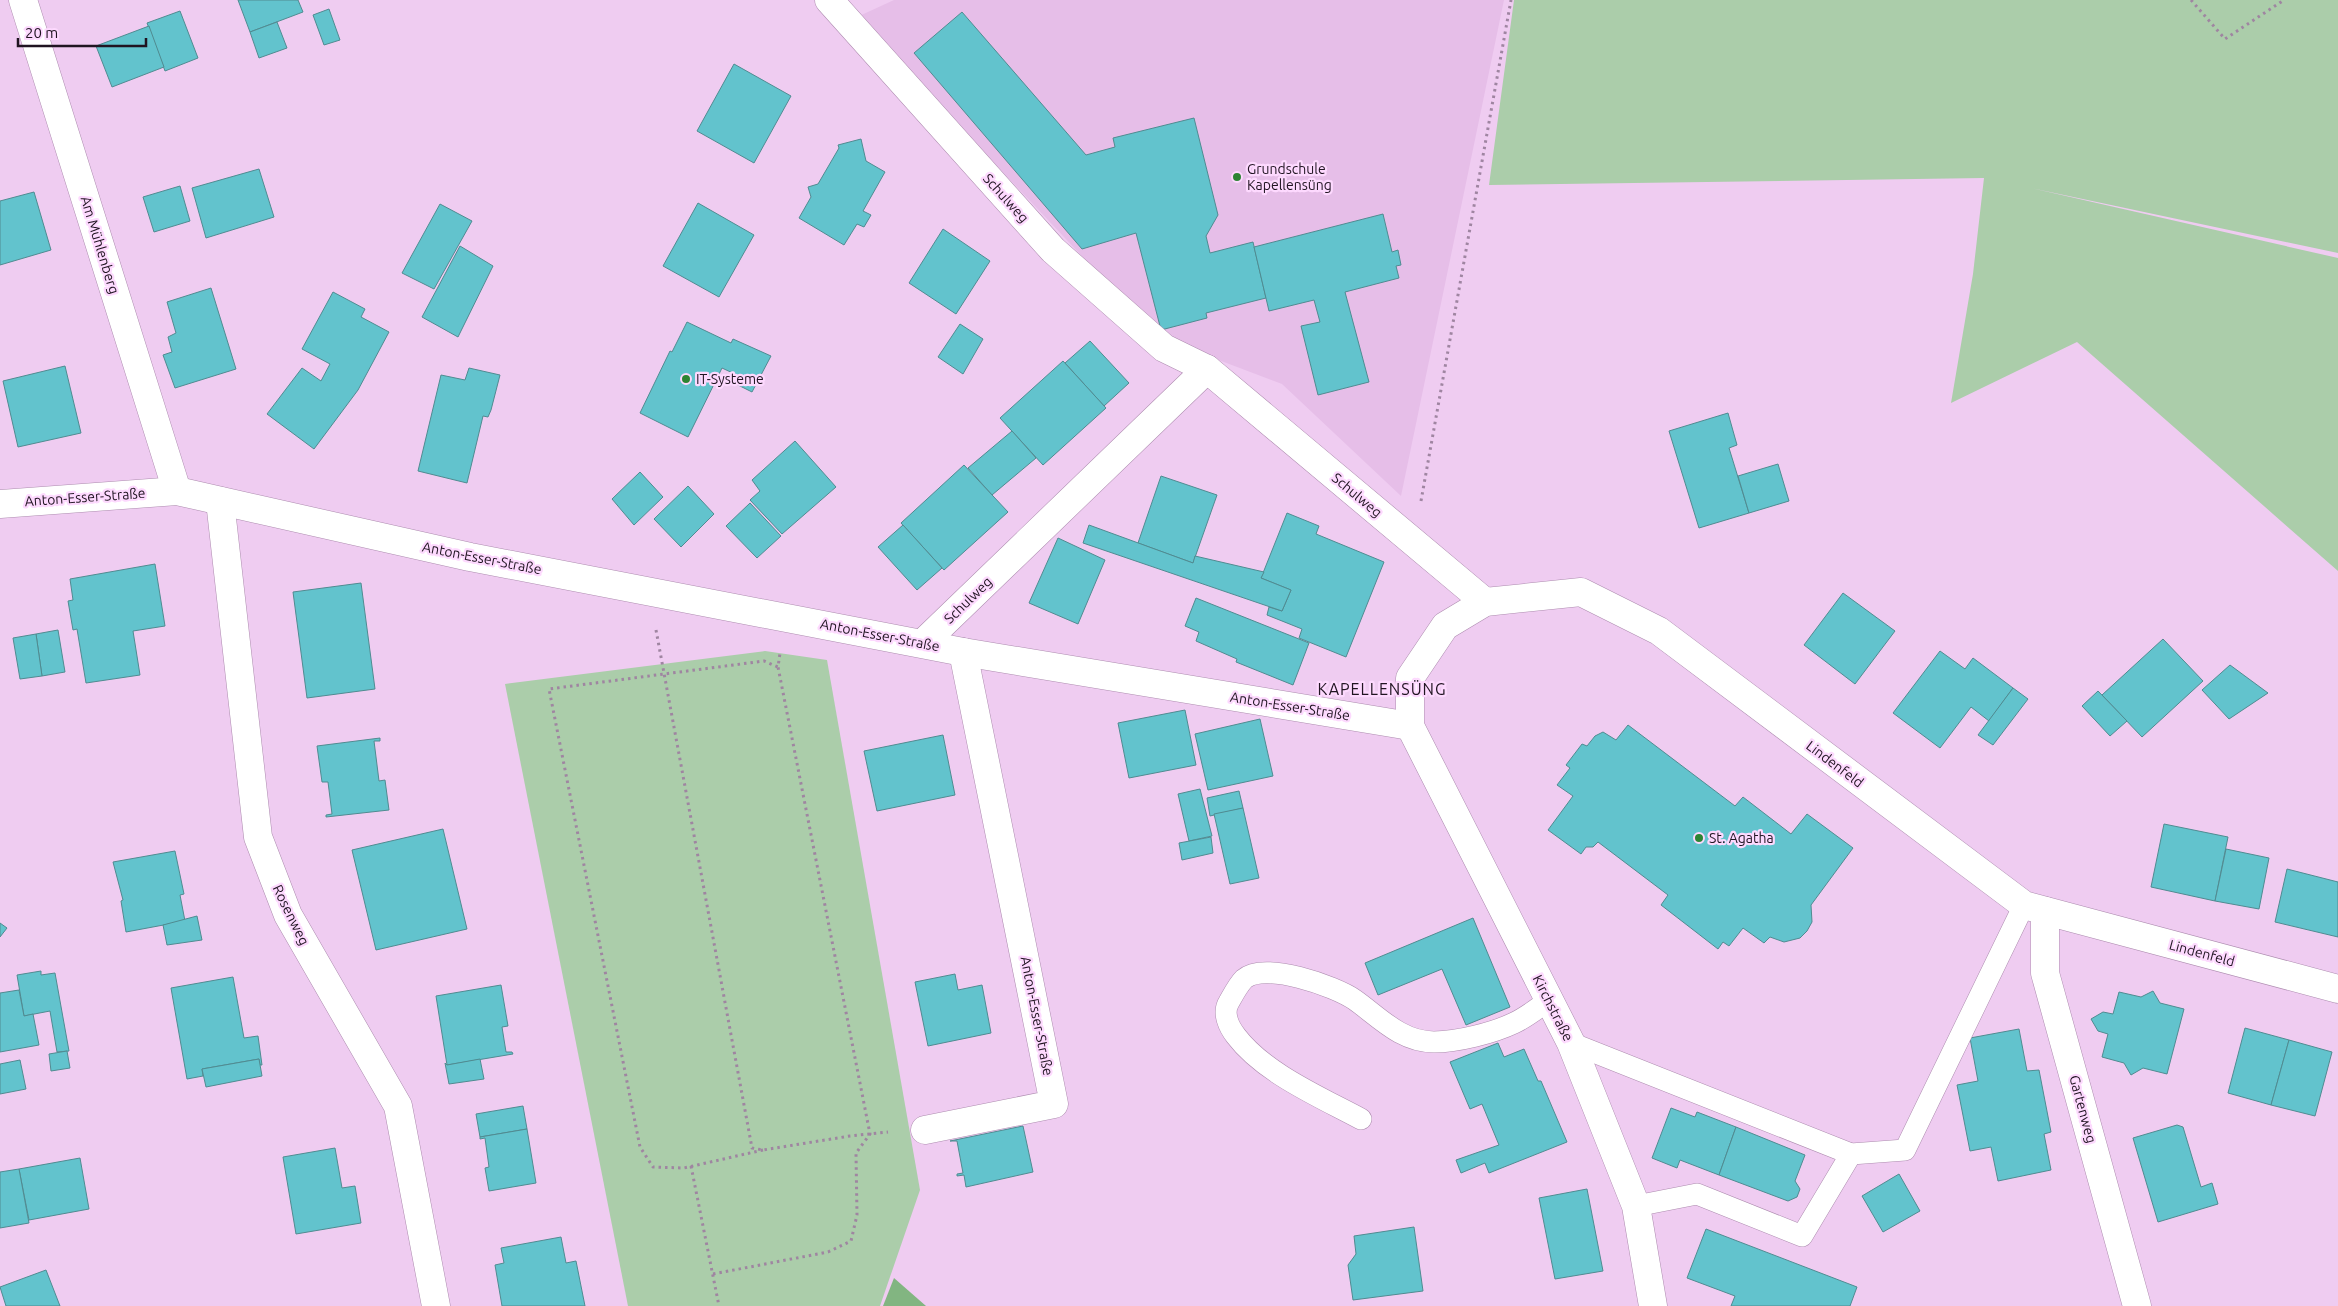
<svg xmlns="http://www.w3.org/2000/svg" width="2338" height="1306" viewBox="0 0 2338 1306" font-family="Ubuntu,sans-serif">
<style>
.built{fill:#e6bee8}
.green{fill:#abcdaa}
.forest{fill:#82b581}
.building{fill:#62c3cd;stroke:#508b91}
.lines{fill:none;stroke-linecap:round;stroke-linejoin:round}
.lane-casing{stroke:#ad8caf;stroke-width:22}
.street-casing{stroke:#ad8caf;stroke-width:29}
.path{stroke:#9f85a1;stroke-width:3;stroke-dasharray:2.5 4;stroke-linecap:butt}
.lane{stroke:#fff;stroke-width:21}
.street{stroke:#fff;stroke-width:28}
.poi-dot{fill:#2d8433;stroke:#fdd9fe;stroke-width:2}
.labels{text-anchor:middle;stroke-width:4.5;stroke-linejoin:round;paint-order:stroke}
.poi-label{font-size:14px;fill:#201421;stroke:#fdd9fe;text-anchor:start}
.street-label{font-size:14px;fill:#201421;stroke:#fdd9fe}
.quarter-label{font-size:16px;letter-spacing:1px;fill:#201421;stroke:#fdd9fe}
</style>
<rect width="100%" height="100%" fill="#efccf1"/>
<!-- built -->
<polygon class="built" points="894,0 1504,0 1401,496 1282,384 1158,337 857,17"/>
<!-- green -->
<g class="green">
<polygon points="1514,0 2338,0 2338,253 2031,188 2338,258 2338,571 2077,342 1951,403 1973,274 1984,178 1489,185"/>
<polygon points="765,651 827,660 920,1190 880,1306 628,1306 505,684"/>
</g>
<!-- forest -->
<polygon class="forest" points="894,1278 926,1306 883,1306"/>
<!-- building -->
<g class="building">
<polygon points="238,0 298,0 303,12 250,32"/>
<polygon points="329,9 340,40 324,45 313,15"/>
<polygon points="180,11 198,58 165,71 147,23"/>
<polygon points="962,12 1086,155 1115,147 1113,138 1194,118 1218,215 1206,236 1210,253 1253,242 1266,298 1206,313 1207,318 1161,330 1136,233 1082,249 914,53"/>
<polygon points="277,22 287,48 259,58 250,32"/>
<polygon points="149,26 164,67 112,87 96,46"/>
<polygon points="734,64 791,96 754,163 697,131"/>
<polygon points="861,139 866,161 885,172 863,211 871,215 864,227 857,224 844,245 799,218 811,197 808,187 818,184 839,148 838,145"/>
<polygon points="259,169 274,217 206,238 192,188"/>
<polygon points="180,186 190,221 154,232 143,197"/>
<polygon points="34,192 51,250 0,265 0,201"/>
<polygon points="698,203 754,235 719,297 663,266"/>
<polygon points="440,204 472,221 434,289 402,273"/>
<polygon points="1383,214 1392,252 1398,250 1401,265 1396,266 1399,278 1345,292 1369,382 1318,395 1301,326 1320,322 1314,300 1269,311 1254,247"/>
<polygon points="943,229 990,261 956,314 909,283"/>
<polygon points="460,246 493,266 458,337 422,317"/>
<polygon points="211,288 236,369 175,388 163,355 172,352 168,337 176,333 167,302"/>
<polygon points="333,292 365,309 361,317 389,332 358,390 314,449 267,414 302,368 321,381 330,364 302,349"/>
<polygon points="687,322 731,343 733,339 771,356 752,392 734,383 737,375 722,368 688,437 640,413 670,351 672,352"/>
<polygon points="960,324 983,339 963,374 938,357"/>
<polygon points="1090,341 1129,383 1104,406 1065,363"/>
<polygon points="1063,361 1106,408 1043,465 1000,418"/>
<polygon points="65,366 81,433 18,447 3,381"/>
<polygon points="469,368 500,375 491,410 488,417 483,416 467,483 418,471 441,375 465,380"/>
<polygon points="1728,413 1737,445 1729,448 1749,513 1699,528 1669,431"/>
<polygon points="1012,431 1036,458 992,495 968,468"/>
<polygon points="795,441 836,487 782,534 750,500 760,491 752,480"/>
<polygon points="1778,464 1789,501 1749,513 1738,476"/>
<polygon points="964,465 1008,512 944,570 901,523"/>
<polygon points="640,472 663,497 634,525 612,499"/>
<polygon points="1161,476 1217,495 1193,563 1138,543"/>
<polygon points="688,486 714,514 681,547 654,519"/>
<polygon points="750,503 781,536 757,558 726,526"/>
<polygon points="1287,513 1319,526 1316,534 1384,562 1346,657 1299,638 1302,629 1267,615 1269,607 1282,611 1291,590 1261,578"/>
<polygon points="903,525 942,568 917,590 878,547"/>
<polygon points="1089,525 1193,563 1195,556 1264,572 1261,578 1291,590 1282,611 1083,543"/>
<polygon points="1058,538 1105,560 1078,624 1029,603"/>
<polygon points="155,564 165,626 133,631 140,675 86,683 77,629 73,630 68,601 73,600 70,579"/>
<polygon points="361,583 375,689 307,698 293,592"/>
<polygon points="1843,593 1895,631 1855,684 1804,645"/>
<polygon points="1196,598 1309,643 1293,685 1236,662 1237,659 1196,641 1199,632 1185,626"/>
<polygon points="58,630 65,672 42,676 36,634"/>
<polygon points="36,634 42,676 20,679 13,638"/>
<polygon points="2163,639 2203,681 2142,737 2102,695"/>
<polygon points="1940,651 1965,669 1973,658 2013,688 1989,721 1971,707 1940,748 1893,713"/>
<polygon points="2230,665 2268,693 2229,719 2202,690"/>
<polygon points="2013,688 2028,699 1993,745 1978,735"/>
<polygon points="2098,691 2127,721 2110,736 2082,706"/>
<polygon points="1185,710 1196,765 1129,778 1118,723"/>
<polygon points="1260,719 1273,776 1208,790 1195,734"/>
<polygon points="1628,725 1735,806 1743,797 1791,834 1807,814 1853,848 1811,905 1812,922 1807,931 1800,938 1784,942 1770,937 1764,943 1743,928 1729,946 1723,942 1718,949 1661,905 1668,895 1598,842 1593,847 1586,847 1581,854 1548,830 1573,796 1557,785 1570,768 1566,765 1582,744 1587,746 1595,736 1603,732 1616,740"/>
<polygon points="943,735 955,795 877,811 864,751"/>
<polygon points="380,738 380,741 374,741 379,781 385,780 389,810 326,817 326,815 332,814 328,782 322,782 317,746"/>
<polygon points="1200,789 1212,836 1189,841 1178,794"/>
<polygon points="1239,791 1243,808 1210,816 1207,798"/>
<polygon points="1243,808 1259,878 1230,884 1214,814"/>
<polygon points="2164,824 2228,837 2215,901 2151,887"/>
<polygon points="443,829 467,929 376,950 352,850"/>
<polygon points="1211,837 1213,853 1182,860 1179,843"/>
<polygon points="2226,849 2269,858 2259,909 2215,901"/>
<polygon points="175,851 184,894 180,895 185,921 126,932 121,901 123,900 113,862"/>
<polygon points="2287,869 2338,882 2338,937 2275,922"/>
<polygon points="197,916 202,940 167,945 163,925"/>
<polygon points="1473,918 1510,1007 1466,1025 1442,969 1378,995 1365,963"/>
<polygon points="0,923 7,928 0,937"/>
<polygon points="41,971 41,975 55,973 69,1051 57,1052 50,1011 24,1016 17,975"/>
<polygon points="955,974 958,990 982,985 991,1033 928,1046 915,982"/>
<polygon points="233,977 244,1038 258,1036 262,1065 260,1065 259,1059 202,1069 203,1076 187,1079 171,988"/>
<polygon points="501,985 508,1026 502,1027 506,1052 512,1052 513,1054 447,1065 436,996"/>
<polygon points="19,990 24,1016 33,1014 39,1045 0,1052 0,993"/>
<polygon points="2153,991 2160,1003 2184,1009 2167,1074 2143,1068 2131,1075 2124,1063 2102,1057 2108,1034 2098,1031 2091,1019 2103,1012 2113,1014 2119,992 2141,997"/>
<polygon points="2245,1028 2289,1040 2271,1105 2228,1093"/>
<polygon points="2019,1029 2027,1071 2039,1070 2051,1132 2044,1134 2051,1170 1998,1181 1991,1147 1970,1151 1957,1085 1978,1081 1970,1038"/>
<polygon points="2289,1040 2332,1052 2315,1116 2271,1105"/>
<polygon points="1498,1043 1504,1057 1524,1049 1538,1081 1541,1081 1567,1142 1489,1173 1485,1163 1461,1173 1456,1160 1499,1145 1482,1104 1470,1109 1450,1062"/>
<polygon points="67,1051 70,1068 51,1071 49,1054"/>
<polygon points="259,1059 262,1076 206,1087 202,1069"/>
<polygon points="480,1059 484,1079 449,1084 445,1063 447,1065"/>
<polygon points="20,1060 26,1089 0,1094 0,1064"/>
<polygon points="523,1106 527,1129 480,1137 476,1114"/>
<polygon points="1671,1108 1695,1117 1697,1112 1736,1127 1719,1175 1680,1160 1677,1168 1652,1158"/>
<polygon points="2177,1125 2183,1127 2201,1187 2212,1183 2218,1204 2158,1222 2133,1138"/>
<polygon points="1023,1126 1033,1172 966,1187 964,1175 957,1176 957,1174 963,1173 957,1141 950,1141"/>
<polygon points="1736,1127 1805,1155 1795,1181 1800,1189 1797,1197 1788,1201 1719,1175"/>
<polygon points="527,1129 536,1183 489,1191 485,1168 489,1167 485,1138 480,1139 480,1137"/>
<polygon points="335,1148 342,1188 355,1186 361,1223 296,1234 283,1157"/>
<polygon points="80,1158 89,1209 29,1220 19,1169"/>
<polygon points="19,1169 29,1223 0,1228 0,1172"/>
<polygon points="1899,1174 1920,1211 1883,1232 1862,1196"/>
<polygon points="1587,1189 1603,1271 1555,1279 1539,1198"/>
<polygon points="1414,1227 1423,1291 1353,1300 1348,1265 1356,1254 1354,1236"/>
<polygon points="1706,1229 1857,1287 1850,1306 1731,1306 1735,1296 1687,1278"/>
<polygon points="561,1237 566,1263 576,1261 585,1306 502,1306 495,1265 504,1263 501,1248"/>
<polygon points="46,1270 60,1306 6,1306 0,1287"/>
</g>
<g class="lines">
<!-- lane casing -->
<g class="lane-casing">
<g id="lane">
<polyline points="1571,1043 1851,1154 1905,1150 2024,905"/>
<path d="M1361,1119C1320,1097 1264,1073 1236,1036C1229,1027 1222,1013 1229,1002C1233,995 1238,985 1244,979C1264,961 1335,986 1355,1000C1379,1017 1401,1042 1434,1042C1457,1042 1493,1033 1514,1023C1527,1017 1538,1008 1549,1000"/>
<polyline points="1636,1206 1697,1194 1802,1236 1851,1154"/>
</g>
</g>
<!-- street casing -->
<g class="street-casing">
<g id="street">
<polyline points="23,0 177,491"/>
<polyline points="829,0 1053,250 1164,348 1207,369 1485,602"/>
<polyline points="220,501 258,837 288,915 398,1106 436,1306"/>
<polyline points="0,504 177,491 470,557 963,652 1410,726"/>
<polyline points="923,643 1207,369"/>
<polyline points="2045,911 2045,973 2137,1306"/>
<polyline points="925,1130 1054,1104 963,652"/>
<polyline points="1653,1306 1636,1206 1571,1043 1410,726 1410,678 1445,626 1485,602 1581,592 1659,631 2024,905 2338,989"/>
</g>
</g>
<!-- path -->
<g class="path">
<polyline points="2191,0 2225,39 2284,0"/>
<polyline points="1421,501 1511,0"/>
<polyline points="656,630 752,1148 763,1150 850,1136 888,1132"/>
<polyline points="763,1150 684,1168 653,1167 640,1147 549,689 764,661 778,667"/>
<polyline points="691,1166 719,1306"/>
<polyline points="713,1274 828,1252 851,1241 857,1215 856,1153 870,1134 778,667 780,653"/>
</g>
<!-- lane -->
<use href="#lane" class="lane"/>
<!-- street -->
<use href="#street" class="street"/>
</g>
<!-- markers -->
<g class="poi-dot">
<circle cx="1237" cy="177" r="5"/>
<circle cx="686" cy="379" r="5"/>
<circle cx="1699" cy="838" r="5"/>
</g>
<g class="labels">
<!-- poi labels -->
<g class="poi-label">
<text x="1247" y="174">Grundschule<tspan x="1247" dy="16">Kapellensüng</tspan></text>
<text x="696" y="384">IT-Systeme</text>
<text x="1709" y="843">St. Agatha</text>
</g>
<!-- street labels -->
<g class="street-label">
<text transform="translate(1006 198) rotate(48)" y="5">Schulweg</text>
<text transform="translate(100 245) rotate(73)" y="5">Am Mühlenberg</text>
<text transform="translate(1357 495) rotate(40)" y="5">Schulweg</text>
<text transform="translate(85 497) rotate(-4)" y="5">Anton-Esser-Straße</text>
<text transform="translate(482 558) rotate(11)" y="5">Anton-Esser-Straße</text>
<text transform="translate(968 600) rotate(-44)" y="5">Schulweg</text>
<text transform="translate(880 635) rotate(11)" y="5">Anton-Esser-Straße</text>
<text transform="translate(1290 706) rotate(9)" y="5">Anton-Esser-Straße</text>
<text transform="translate(1835 764) rotate(37)" y="5">Lindenfeld</text>
<text transform="translate(291 915) rotate(64)" y="5">Rosenweg</text>
<text transform="translate(2202 953) rotate(15)" y="5">Lindenfeld</text>
<text transform="translate(1553 1008) rotate(63)" y="5">Kirchstraße</text>
<text transform="translate(1037 1016) rotate(79)" y="5">Anton-Esser-Straße</text>
<text transform="translate(2083 1109) rotate(75)" y="5">Gartenweg</text>
</g>
<!-- quarter labels -->
<g class="quarter-label">
<text x="1382" y="695">KAPELLENSÜNG</text>
</g>
</g>
<!-- scale -->
<path d="M18 38v8h128v-8" fill="none" stroke="#201421" stroke-width="2.5"/>
<text x="25" y="38" font-size="15" fill="#201421" stroke="#fdd9fe" stroke-width="4" paint-order="stroke">20 m</text>
</svg>
